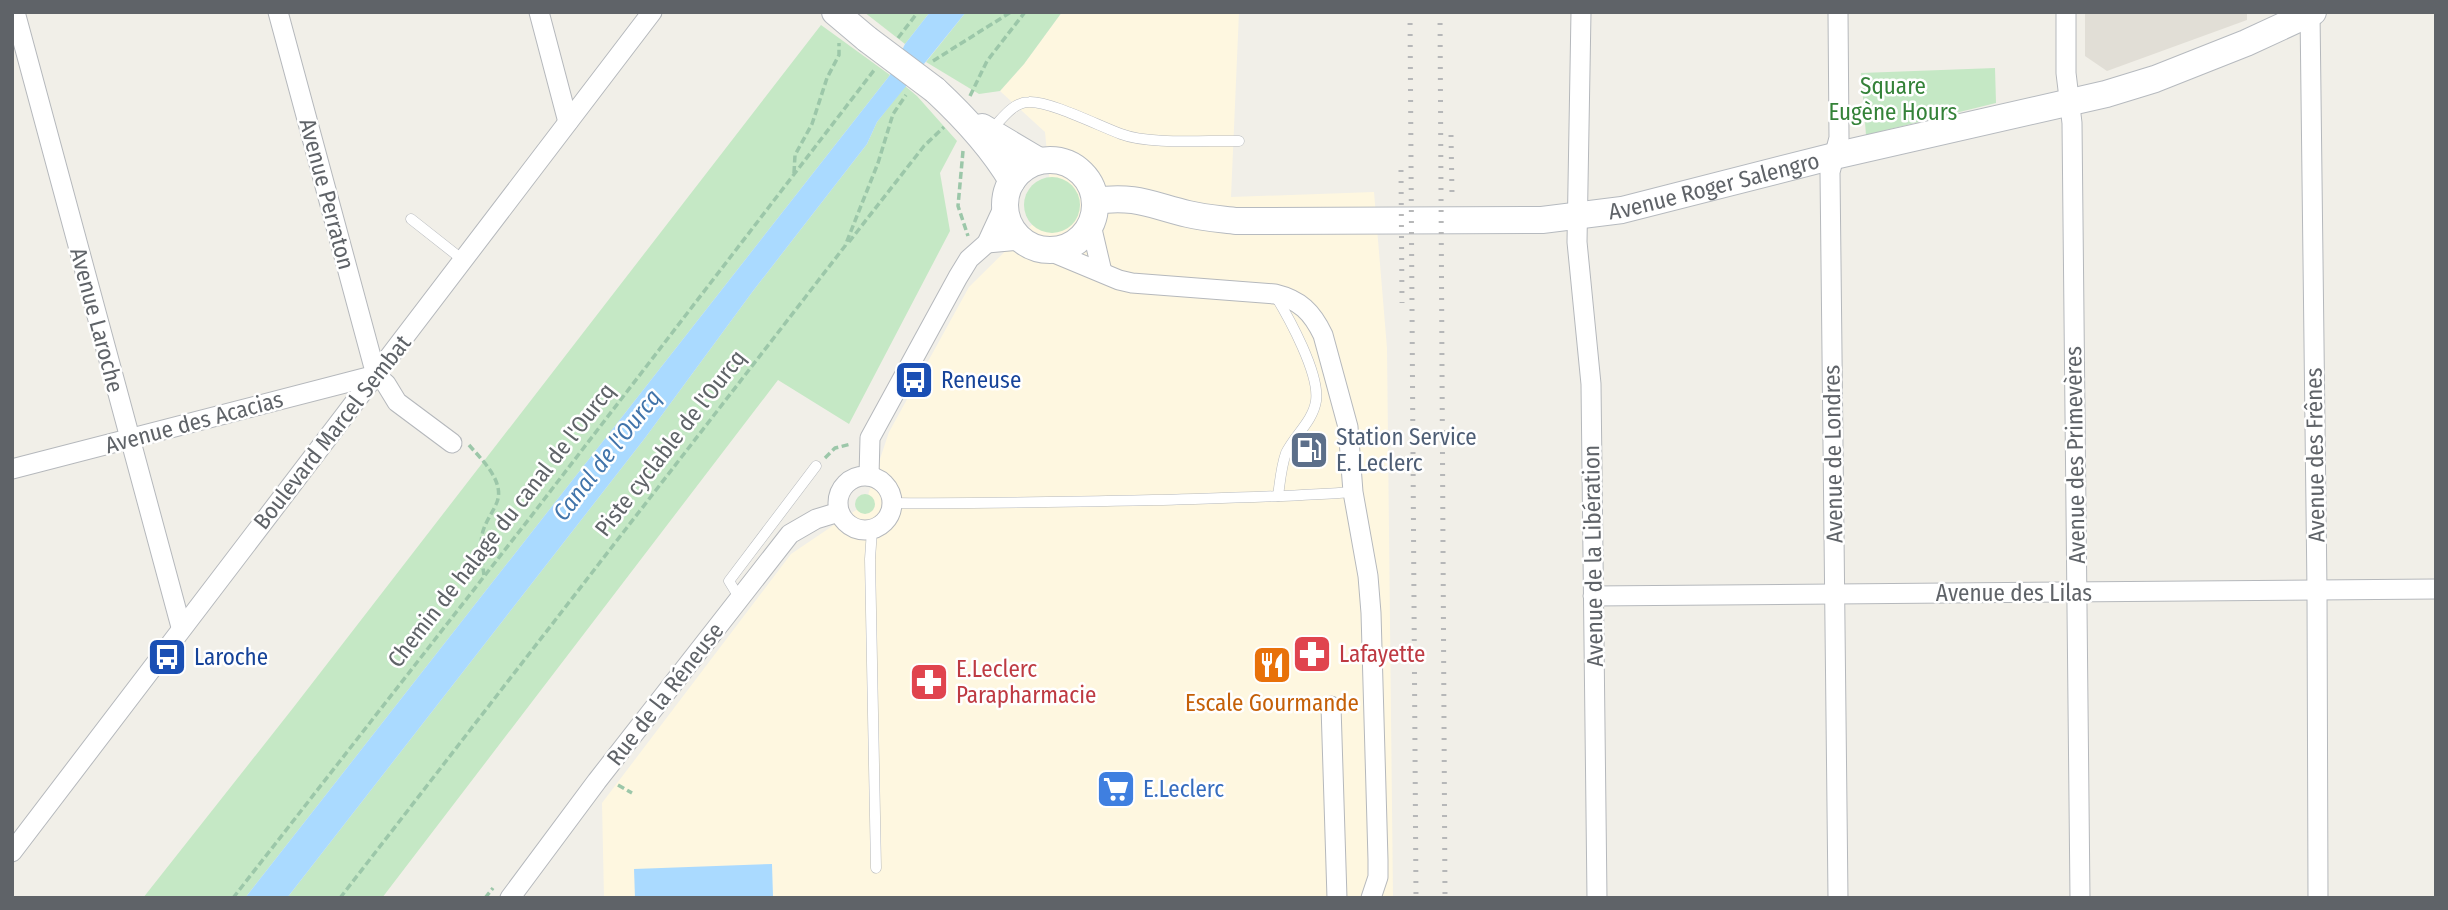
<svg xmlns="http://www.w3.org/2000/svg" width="2448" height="910" viewBox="0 0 2448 910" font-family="'Fira Sans Condensed',sans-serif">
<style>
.commercial{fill:#fef7e0}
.education{fill:#e1ded6}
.green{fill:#c5e8c5}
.water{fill:#aadaff}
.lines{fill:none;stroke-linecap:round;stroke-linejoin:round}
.lane-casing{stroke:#b5b8bc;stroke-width:11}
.street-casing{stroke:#b5b8bc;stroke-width:21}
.secondary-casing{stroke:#b6babf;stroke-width:28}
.path{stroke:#9cc7a9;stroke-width:3.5;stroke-dasharray:7 3.5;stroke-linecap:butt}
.lane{stroke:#fff;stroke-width:10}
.street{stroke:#fff;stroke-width:19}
.secondary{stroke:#fff;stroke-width:26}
.rail{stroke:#b6b7b8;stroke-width:5;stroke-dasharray:2 9;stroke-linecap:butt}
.secondary-bridge-casing{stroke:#b6babf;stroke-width:28;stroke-linecap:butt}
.secondary-bridge{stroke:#fff;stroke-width:26}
.labels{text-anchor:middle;stroke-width:5;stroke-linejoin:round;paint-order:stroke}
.park-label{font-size:23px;fill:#348238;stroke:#fff}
.street-label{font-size:23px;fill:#5f6368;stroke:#fff}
.transit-label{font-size:23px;fill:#164399;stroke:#fff;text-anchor:start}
.service-label{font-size:23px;fill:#4e5e75;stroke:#fff;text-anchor:start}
.health-label{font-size:23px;fill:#be3a42;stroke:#fff;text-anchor:start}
.food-label{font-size:23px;fill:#c56008;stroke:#fff}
.shop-label{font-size:23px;fill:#366cbe;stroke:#fff;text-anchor:start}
.water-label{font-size:24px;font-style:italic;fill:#4174aa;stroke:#fff}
</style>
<rect width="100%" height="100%" fill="#f1efe8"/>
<!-- commercial -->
<polygon class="commercial" points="1062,12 1239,12 1231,197 1374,192 1387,348 1393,898 604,898 602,803 791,554 865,504 889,432 969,287 1052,205 1045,132 1000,91 1024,64"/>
<!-- education -->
<polygon class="education" points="2085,12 2247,12 2247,20 2107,71 2085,56"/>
<!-- green -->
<g class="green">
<polygon points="864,12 930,12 905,44"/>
<polygon points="966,12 1062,12 1024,64 1000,91 979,94 926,62"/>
<polygon points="821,25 890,75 245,898 143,898 293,708"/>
<polygon points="1995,68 1996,103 1866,135 1861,73"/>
<polygon points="905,86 917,96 957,141 940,173 950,231 849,424 778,380 382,898 287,898 645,438 753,291 867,144 877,122"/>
<circle cx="1052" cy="205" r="28"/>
<circle cx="865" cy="504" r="10"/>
</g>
<!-- water -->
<g class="water">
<polygon points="930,12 966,12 877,122 867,144 753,291 645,438 287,898 245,898 890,75 905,44"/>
<polygon points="772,864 773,897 635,898 634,869"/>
</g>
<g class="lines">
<!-- lane casing -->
<g class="lane-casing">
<g id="lane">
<path d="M991,130C1002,119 1013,102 1029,102C1050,101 1099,126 1121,134C1150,145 1207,140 1239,141"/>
<polyline points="411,219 463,260"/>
<path d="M1275,295C1289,318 1320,374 1316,401C1313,421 1294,436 1286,453C1281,467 1280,482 1278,496"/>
<path d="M892,503C980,504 1067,502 1155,500C1221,498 1287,497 1353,492"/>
<polyline points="872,530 870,559 876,868"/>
<polyline points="740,599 729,581 816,466"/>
</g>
</g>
<!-- street casing -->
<g class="street-casing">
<g id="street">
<polyline points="15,12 181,627"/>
<polyline points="278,12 376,375"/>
<polyline points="539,12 568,122"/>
<polyline points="1581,12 1577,242 1591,384 1597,898"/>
<polyline points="1838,12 1839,138 1830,172 1838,898"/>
<polyline points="2066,12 2066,73 2072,123 2080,898"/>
<polyline points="2310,12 2317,591 2318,898"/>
<polyline points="1091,225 1102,272"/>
<polyline points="987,243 1021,240"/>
<path d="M1047,250L1119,280L1132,283L1275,294C1300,300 1312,312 1323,335L1348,427L1353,492L1368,576L1371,613L1378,860V877L1371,898"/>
<polyline points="376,375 386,384 397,402 452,443"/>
<polyline points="12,469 376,375"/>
<polyline points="869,476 870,438 958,277 969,259 987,243 1005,204"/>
<circle cx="865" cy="503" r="27"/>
<polyline points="1593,596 2436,589"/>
<polyline points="1331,706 1337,898"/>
<polyline points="12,852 652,12"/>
<polyline points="510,898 597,781 790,534 816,519 839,512"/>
</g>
</g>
<!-- secondary casing -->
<g class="secondary-casing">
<g id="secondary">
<polyline points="835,12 867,39"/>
<path d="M935,90C964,117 992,147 1012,181"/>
<polyline points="982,127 1039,161"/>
<circle cx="1050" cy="205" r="45"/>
<path id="s1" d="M1095,201C1135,195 1151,205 1188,214C1204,218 1221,219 1237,221L1542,220L1622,210L1834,156L2106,94L2155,79L2246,43L2313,12"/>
</g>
</g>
<!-- path -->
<g class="path">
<polyline points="898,38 918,12"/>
<polyline points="933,61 1011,12"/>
<polyline points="970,96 987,61 1025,12"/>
<polyline points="963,151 958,206 968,236"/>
<polyline points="794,173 795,155 812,124 827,78 839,55 839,43"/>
<polyline points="849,242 924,146 944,127"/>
<path d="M469,445C481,459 505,481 497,502C493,512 486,521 483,531C479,545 482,561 484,575"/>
<polyline points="825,458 835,448 851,444"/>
<polyline points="618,785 632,793"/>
<polyline points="233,898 529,519 875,69"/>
<polyline points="340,898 845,246 878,163 893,114 906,95"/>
<polyline points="485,898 493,888"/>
</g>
<!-- lane -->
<use href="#lane" class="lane"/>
<!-- street -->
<use href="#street" class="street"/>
<!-- secondary -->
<use href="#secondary" class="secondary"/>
<!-- rail -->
<g class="rail">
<polyline points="1410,12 1416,898"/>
<polyline points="1440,12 1445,898"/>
<polyline points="1451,135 1452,194"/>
<polyline points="1401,170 1402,303"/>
</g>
<!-- secondary-bridge casing -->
<g class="secondary-bridge-casing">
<polyline id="secondary-bridge" points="867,39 935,90"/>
</g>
<!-- secondary-bridge -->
<use href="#secondary-bridge" class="secondary-bridge"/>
</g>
<!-- icons -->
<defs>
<g id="bus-square" transform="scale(2.0125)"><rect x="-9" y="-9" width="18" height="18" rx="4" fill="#1a4fb4" stroke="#fff"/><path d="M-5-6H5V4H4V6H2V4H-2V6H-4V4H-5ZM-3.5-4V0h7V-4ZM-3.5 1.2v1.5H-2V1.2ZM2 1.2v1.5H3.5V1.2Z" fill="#fff"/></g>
<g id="fuel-square" transform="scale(2.0125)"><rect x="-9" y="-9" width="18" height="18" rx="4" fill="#5c6f8a" stroke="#fff"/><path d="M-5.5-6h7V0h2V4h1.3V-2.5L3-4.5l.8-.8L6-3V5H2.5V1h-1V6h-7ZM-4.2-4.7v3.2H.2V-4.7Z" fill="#fff"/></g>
<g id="pharmacy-square" transform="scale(2.0125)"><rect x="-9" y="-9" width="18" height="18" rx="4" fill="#e0444e" stroke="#fff"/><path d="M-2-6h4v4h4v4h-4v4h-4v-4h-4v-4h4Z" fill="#fff"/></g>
<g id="restaurant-square" transform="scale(2.0125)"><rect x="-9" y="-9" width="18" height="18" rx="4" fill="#e8710a" stroke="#fff"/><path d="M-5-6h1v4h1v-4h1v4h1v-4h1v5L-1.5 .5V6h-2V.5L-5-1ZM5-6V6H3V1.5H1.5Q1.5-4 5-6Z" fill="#fff"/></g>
<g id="supermarket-square" transform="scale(2.0125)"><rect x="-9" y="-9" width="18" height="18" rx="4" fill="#3f7fe0" stroke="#fff"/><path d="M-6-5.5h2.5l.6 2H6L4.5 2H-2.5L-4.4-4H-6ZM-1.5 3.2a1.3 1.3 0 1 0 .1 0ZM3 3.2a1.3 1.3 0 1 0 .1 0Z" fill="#fff"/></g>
</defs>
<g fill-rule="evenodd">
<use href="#bus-square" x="914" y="380"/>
<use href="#fuel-square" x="1309" y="450"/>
<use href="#pharmacy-square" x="1312" y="654"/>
<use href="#bus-square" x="167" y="657"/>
<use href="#restaurant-square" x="1272" y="665"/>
<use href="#pharmacy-square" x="929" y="682"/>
<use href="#supermarket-square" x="1116" y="789"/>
</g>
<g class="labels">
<!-- park labels -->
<g class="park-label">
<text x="1893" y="94">Square<tspan x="1893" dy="26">Eugène Hours</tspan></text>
</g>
<!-- street labels -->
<g class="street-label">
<text dy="8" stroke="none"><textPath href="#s1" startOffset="625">Avenue Roger Salengro</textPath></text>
<text transform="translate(327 194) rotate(75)" y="8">Avenue Perraton</text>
<text transform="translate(97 320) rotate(75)" y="8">Avenue Laroche</text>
<text transform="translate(194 422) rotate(-15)" y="8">Avenue des Acacias</text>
<text transform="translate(332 432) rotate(-52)" y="8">Boulevard Marcel Sembat</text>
<text transform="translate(670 443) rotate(-52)" y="8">Piste cyclable de l'Ourcq</text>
<text transform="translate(1833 454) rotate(-91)" y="8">Avenue de Londres</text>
<text transform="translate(2075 455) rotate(-91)" y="8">Avenue des Primevères</text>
<text transform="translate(2315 455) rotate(-91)" y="8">Avenue des Frênes</text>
<text transform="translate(501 525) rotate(-52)" y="8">Chemin de halage du canal de l'Ourcq</text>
<text transform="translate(1593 556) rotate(-91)" y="8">Avenue de la Libération</text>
<text x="2014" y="601">Avenue des Lilas</text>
<text transform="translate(665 694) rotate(-52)" y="8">Rue de la Réneuse</text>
</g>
<!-- transit labels -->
<g class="transit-label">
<text x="941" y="388">Reneuse</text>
<text x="194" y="665">Laroche</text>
</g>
<!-- service labels -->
<g class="service-label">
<text x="1336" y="445">Station Service<tspan x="1336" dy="26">E. Leclerc</tspan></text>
</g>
<!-- health labels -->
<g class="health-label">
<text x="1339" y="662">Lafayette</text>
<text x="956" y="677">E.Leclerc<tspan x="956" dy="26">Parapharmacie</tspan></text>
</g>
<!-- food labels -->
<g class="food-label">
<text x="1272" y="711">Escale Gourmande</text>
</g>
<!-- shop labels -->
<g class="shop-label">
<text x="1143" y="797">E.Leclerc</text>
</g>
<!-- water labels -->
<g class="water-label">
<text transform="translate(607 455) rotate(-52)" y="8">Canal de l'Ourcq</text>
</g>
</g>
<!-- border -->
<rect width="2448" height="910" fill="none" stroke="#5f6368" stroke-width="28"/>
</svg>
